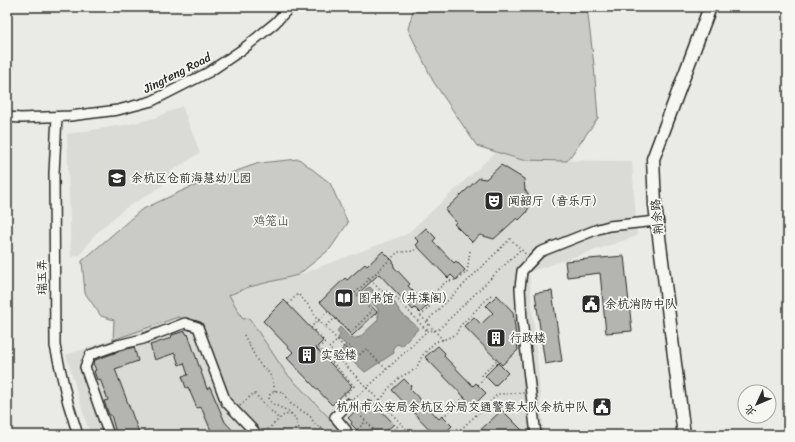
<svg xmlns="http://www.w3.org/2000/svg" width="795" height="442" viewBox="0 0 795 442" font-family="Sriracha,'LXGW WenKai TC',sans-serif">
<style>
.built{fill:#dadad6}
.green{fill:#cacac7;stroke:#7a7a79}
.water{fill:#a1a19e;stroke:#727270}
.building{fill:#b4b4b1;stroke:#2b2b2b}
.lines{fill:none;stroke-linecap:round;stroke-linejoin:round}
.minor-casing{stroke:#2b2b2b;stroke-width:12}
.major-casing{stroke:#2b2b2b;stroke-width:15}
.path{stroke:#2b2b2b;stroke-width:1.5;stroke-dasharray:1 3;stroke-linecap:butt}
.minor{stroke:#f6f6f2;stroke-width:9}
.major{stroke:#f6f6f2;stroke-width:12}
.path-bridge{stroke:#2b2b2b;stroke-width:1.5;stroke-dasharray:1 3;stroke-linecap:butt}
.labels{text-anchor:middle;stroke-width:3.5;stroke-linejoin:round;paint-order:stroke}
.street-label{font-size:12px;fill:#2b2b2b;stroke:#f6f6f2}
.poi-label{font-size:12px;fill:#2b2b2b;stroke:#f6f6f2;text-anchor:start}
.park-label{font-size:12px;fill:#535352;stroke:#f6f6f2}
</style>
<rect width="100%" height="100%" fill="#eaeae6"/>
<filter id="ink" filterUnits="userSpaceOnUse"><feTurbulence type="fractalNoise" baseFrequency=".025" numOctaves="2"/><feDisplacementMap in="SourceGraphic" scale="8" xChannelSelector="R" yChannelSelector="G"/><feConvolveMatrix kernelMatrix="1 2 1 2 8 2 1 2 1" color-interpolation-filters="sRGB"/></filter>
<g filter="url(#ink)">
<!-- built -->
<g class="built">
<polygon points="182,106 200,153 171,171 162,186 124,209 95,234 80,255 71,257 67,134 130,124 155,118"/>
<polygon points="496,152 522,160 632,161 637,236 529,272 544,435 90,435 66,355 178,317 249,287 298,275 407,234"/>
</g>
<!-- green -->
<g class="green">
<polygon points="414,7 587,7 594,65 598,118 567,161 522,160 477,146 433,81 408,29"/>
<polygon points="299,159 330,183 348,223 330,249 298,275 249,287 229,295 243,319 249,318 286,373 344,433 344,435 260,435 228,401 199,325 178,317 113,340 114,320 101,316 85,293 82,261 141,210 186,189 259,163"/>
</g>
<!-- water -->
<path class="water" d="M370,287L378,295L387,294L391,296L397,307L402,314L419,328L402,346L397,344L393,348L394,353L365,372C356,364 349,357 341,350L346,345L338,338L340,335L337,331L340,327L351,339L360,337L378,320V309L363,293L366,289Z"/>
<!-- building -->
<g class="building">
<polygon points="501,165 524,179 525,190 528,194 529,198 529,207 526,213 519,220 517,218 494,239 480,235 472,242 454,224 456,222 445,210 479,178 486,179"/>
<polygon points="426,228 436,238 433,241 454,263 456,261 465,270 456,280 451,275 448,278 416,245 419,242 415,238"/>
<polygon points="383,251 393,261 394,267 410,284 408,286 419,297 422,295 430,303 420,313 415,308 413,310 379,274 359,293 377,312 352,336 320,302 345,278 347,280 365,264 367,266"/>
<polygon points="624,256 632,331 606,333 600,273 567,277 565,261"/>
<polygon points="552,291 562,361 545,364 535,293"/>
<polygon points="497,295 513,312 518,350 502,365 464,326 474,317 481,324 493,313 486,306"/>
<polygon points="284,300 323,341 316,348 352,386 332,405 287,358 293,352 263,321"/>
<polygon points="185,331 187,335 188,334 207,389 210,387 225,422 237,435 215,435 212,433 201,407 197,408 188,387 186,388 182,376 188,375 184,363 179,365 175,353 155,360 150,345 171,338 172,335"/>
<polygon points="438,346 445,353 444,356 473,386 476,383 486,393 476,403 475,402 472,405 425,357"/>
<polygon points="134,347 138,361 115,369 140,435 122,435 121,432 116,433 111,415 109,415 104,401 108,400 100,379 97,380 94,371 96,370 93,363 95,360 120,351"/>
<polygon points="498,363 508,373 495,386 485,376"/>
<polygon points="404,379 411,386 410,389 439,419 442,416 452,426 443,435 435,435 392,390"/>
<polygon points="368,399 370,402 372,401 394,424 382,435 362,435 351,424 352,422 348,418"/>
<polygon points="502,410 527,435 475,435"/>
</g>
<g class="lines">
<!-- minor casing -->
<g class="minor-casing">
<g id="minor">
<polyline points="7,117 21,118 70,116 118,110 152,101 209,72 243,49 275,23 290,7"/>
<polyline points="57,117 54,173 55,346 68,403 78,435"/>
<polyline points="109,435 85,367 90,355 118,345 143,339 185,323 198,327 226,402 254,431"/>
<polyline points="347,435 346,430 335,417 348,404"/>
<polyline points="536,435 522,320 520,288 522,271 540,252 598,229 609,226 657,221"/>
</g>
</g>
<!-- major casing -->
<g class="major-casing">
<polyline id="major" points="684,435 655,205 653,159 710,7"/>
</g>
<!-- path -->
<g class="path">
<polyline points="368,277 381,291 391,292 427,331 428,320 510,239 521,249"/>
<polyline points="288,304 298,294 312,309 316,318 325,327"/>
<polyline points="333,320 325,327 338,340 329,348 412,435"/>
<polyline points="244,335 258,362 268,372 272,378 275,391"/>
<polyline points="338,340 345,349 349,346 358,356 366,349 386,369"/>
<polyline points="478,385 484,378 482,375 497,360"/>
<polyline points="354,399 367,388 427,331 438,330 521,249 526,255"/>
<polyline points="240,406 254,393 279,419 284,415 291,414"/>
<polyline points="360,411 358,413 379,435"/>
<polyline points="443,417 464,397"/>
<polyline points="262,435 279,419"/>
<path d="M303,435C297,429 298,420 291,413C284,408 275,407 269,400L270,394L275,391H279L283,393L291,404L310,416L315,424L324,430L323,435"/>
<polyline points="360,435 356,431 366,421"/>
<polyline points="388,435 400,424"/>
<polyline points="455,435 498,394 524,393"/>
</g>
<!-- minor -->
<use href="#minor" class="minor"/>
<!-- major -->
<use href="#major" class="major"/>
<!-- path-bridge -->
<g class="path-bridge">
<polyline points="418,247 414,251 398,252 355,293 372,311 350,333 328,311 311,327 325,342 319,348 354,386 345,395 360,411 369,402 373,407 383,397 388,389 400,377 416,369 422,356 435,342 448,338 456,334 460,326 493,293"/>
<polyline points="443,340 421,316 432,304 437,290 447,281 457,280 467,272 470,251"/>
</g>
</g>
</g>
<!-- icons -->
<defs>
<g id="school-square" transform="scale(1)"><rect x="-9" y="-9" width="18" height="18" rx="4" fill="#2b2b2b" stroke="#f6f6f2"/><path d="M0-5L7-2L0 1L-7-2ZM-4 1L0 2.5L4 1V4Q0 6-4 4Z" fill="#fff"/></g>
<g id="theatre-square" transform="scale(1)"><rect x="-9" y="-9" width="18" height="18" rx="4" fill="#2b2b2b" stroke="#f6f6f2"/><path d="M-5-5.5Q0-4 5-5.5V0Q5 5 0 6Q-5 5-5 0ZM-3.3-2.5H-1v1.5H-3.3ZM1-2.5H3.3v1.5H1ZM-2.8 1Q0 5.5 2.8 1Z" fill="#fff"/></g>
<g id="library-square" transform="scale(1)"><rect x="-9" y="-9" width="18" height="18" rx="4" fill="#2b2b2b" stroke="#f6f6f2"/><path d="M-6-4Q-3-5.5-.7-3.5V5Q-3 3-6 4ZM6-4Q3-5.5 .7-3.5V5Q3 3 6 4Z" fill="#fff"/></g>
<g id="civic-square" transform="scale(1)"><rect x="-9" y="-9" width="18" height="18" rx="4" fill="#2b2b2b" stroke="#f6f6f2"/><path d="M-.6-6.5H3V-4.5H.6V-3L4-1V1h2V6H-6V1h2V-1L-.6-3ZM-1.2 2.5V6h2.4V2.5Z" fill="#fff"/></g>
<g id="building-square" transform="scale(1)"><rect x="-9" y="-9" width="18" height="18" rx="4" fill="#2b2b2b" stroke="#f6f6f2"/><path d="M-4-6H4V6H1V3H-1V6H-4ZM-2.5-4.3h1.7v1.8h-1.7ZM.8-4.3h1.7v1.8H.8ZM-2.5-1h1.7V.8h-1.7ZM.8-1h1.7V.8H.8Z" fill="#fff"/></g>
</defs>
<g fill-rule="evenodd">
<use href="#school-square" x="117" y="178"/>
<use href="#theatre-square" x="494" y="201"/>
<use href="#library-square" x="344" y="298"/>
<use href="#civic-square" x="591" y="304"/>
<use href="#building-square" x="496" y="338"/>
<use href="#building-square" x="307" y="355"/>
<use href="#civic-square" x="602" y="407"/>
</g>
<g class="labels">
<!-- street labels -->
<g class="street-label">
<text transform="translate(177 73) rotate(-27)" y="4">Jingteng Road</text>
<text transform="translate(657 217) rotate(-96)" y="4">荆余路</text>
<text transform="translate(42 277) rotate(-90)" y="4">瑞玉弄</text>
</g>
<!-- poi labels -->
<g class="poi-label">
<text x="131" y="182">余杭区仓前海慧幼儿园</text>
<text x="508" y="205">闻韶厅（音乐厅）</text>
<text x="358" y="302">图书馆（井渫阁）</text>
<text x="605" y="308">余杭消防中队</text>
<text x="510" y="342">行政楼</text>
<text x="321" y="359">实验楼</text>
<text x="588" y="411" text-anchor="end">杭州市公安局余杭区分局交通警察大队余杭中队</text>
</g>
<!-- park labels -->
<g class="park-label">
<text x="271" y="225">鸡笼山</text>
</g>
</g>
<!-- margin -->
<rect width="795" height="442" fill="none" stroke="#f6f6f2" stroke-width="24"/>
<rect x="12" y="12" width="771" height="418" fill="none" stroke="#2b2b2b" stroke-width="1.5" filter="url(#ink)"/>
<!-- north arrow -->
<g transform="translate(757 404) rotate(226)"><circle r="19" fill="#f6f6f2" stroke="#a5a5a2"/>
<path d="M0-3L7 15L0 10L-7 15Z" fill="#2b2b2b"/>
<text y="-6" font-size="11" font-weight="bold" text-anchor="middle" fill="#2b2b2b">北</text>
</g>
</svg>
